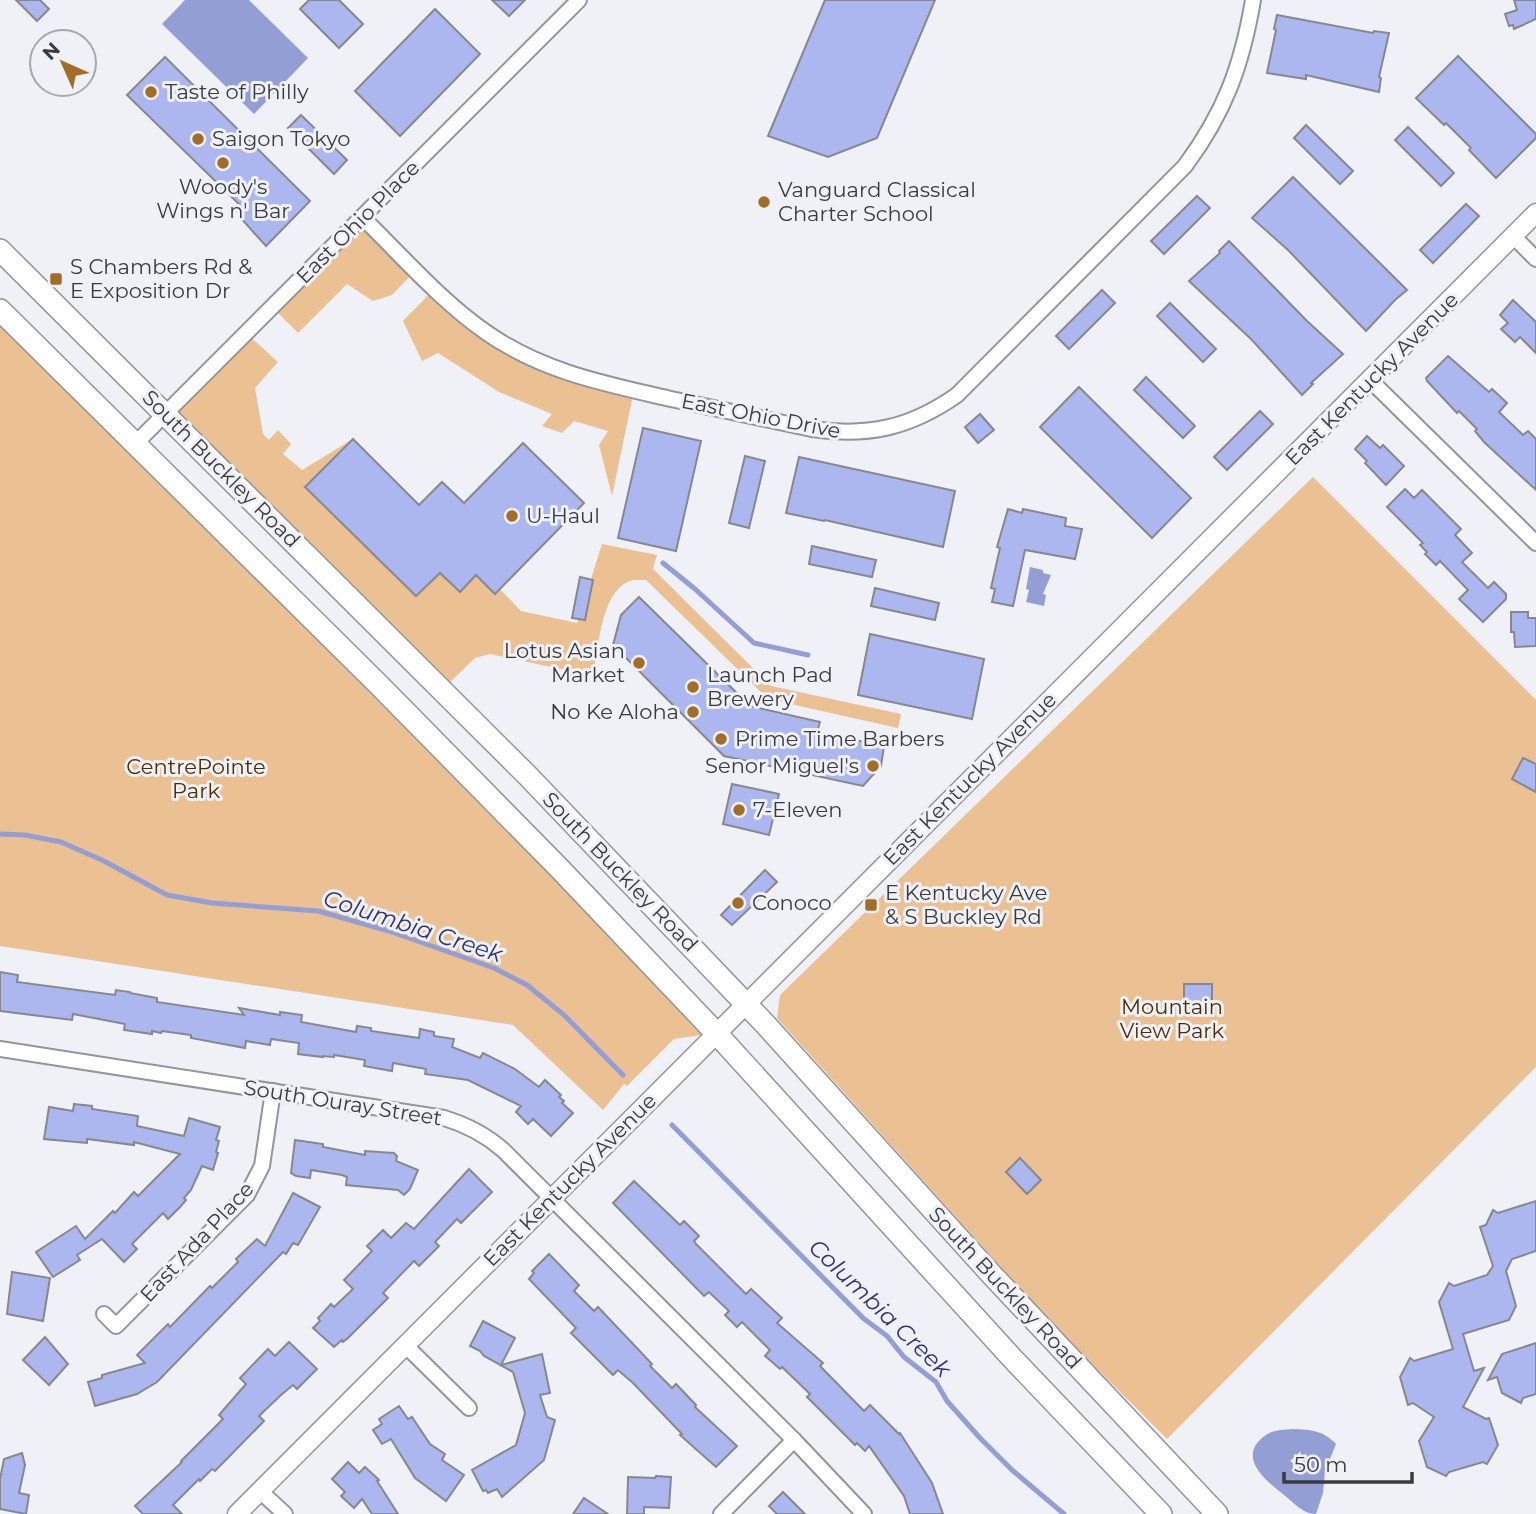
<svg xmlns="http://www.w3.org/2000/svg" width="1536" height="1514" viewBox="0 0 1536 1514" font-family="Montserrat,sans-serif">
<style>
.green{fill:#ebc193}
.water{fill:#939ed4}
.lines{fill:none;stroke-linecap:round;stroke-linejoin:round}
.stream{stroke:#939ed4;stroke-width:5}
.building{fill:#acb7ef;stroke:#87888d;stroke-width:2}
.minor-casing{stroke:#94959a;stroke-width:18}
.tertiary-casing{stroke:#94959a;stroke-width:21}
.primary-casing{stroke:#94959a;stroke-width:24}
.minor{stroke:#fff;stroke-width:14}
.tertiary{stroke:#fff;stroke-width:18}
.primary{stroke:#fff;stroke-width:21}
.poi-dot{fill:#a36d28;stroke:#eff1f6;stroke-width:2.5}
.labels{text-anchor:middle;stroke-width:6;stroke-linejoin:round;paint-order:stroke}
.poi-label{font-size:21px;fill:#3a3b3d;stroke:#eff1f6;text-anchor:start}
.street-label{font-size:21px;fill:#3a3b3d;stroke:#eff1f6}
.park-label{font-size:21px;fill:#4b2e07;stroke:#eff1f6}
.water-label{font-size:23px;font-style:italic;fill:#2e3375;stroke:#eff1f6}
</style>
<rect width="100%" height="100%" fill="#eff1f6"/>
<!-- green -->
<g class="green">
<polygon points="362,217 416,270 392,295 373,301 347,284 298,333 273,308"/>
<polygon points="435,288 516,351 634,390 612,496 599,445 608,431 574,421 562,433 542,426 552,414 499,392 438,353 422,361 403,321"/>
<polygon points="0,309 716,1033 674,1039 627,1086 624,1084 603,1110 513,1025 0,946"/>
<path d="M247,334L278,362L255,388L263,434L269,440L278,430L291,444L283,454L302,470L353,439L306,487L416,596L440,573L459,592L476,575L495,594L500,589L521,611L577,623L602,544L657,555L653,569L771,686L901,714L898,728L768,699L646,580C641,580 634,579 630,581C601,591 598,650 593,676L490,654L475,658L442,690L166,414Z"/>
<polygon points="1313,477 1536,700 1536,1067 1167,1439 1053,1325 777,1018 780,995"/>
</g>
<!-- water -->
<g class="water">
<polygon points="185,0 249,0 308,58 254,114 162,24"/>
<polygon points="1030,567 1043,570 1043,573 1051,575 1043,594 1046,595 1044,606 1026,602 1029,590 1026,589"/>
<path d="M1293,1429C1311,1430 1323,1430 1336,1444L1325,1471L1323,1493L1316,1514C1303,1514 1294,1503 1284,1495C1269,1483 1241,1462 1258,1442C1268,1430 1278,1430 1293,1429Z"/>
</g>
<g class="lines">
<!-- stream -->
<g class="stream">
<polyline points="663,563 695,589 754,643 808,655"/>
<polyline points="0,834 25,835 61,842 104,861 167,895 212,903 318,911 389,931 494,968 527,985 564,1015 623,1075"/>
<polyline points="672,1125 863,1318 887,1336 904,1357 936,1382 947,1401 980,1438 1012,1470 1064,1514"/>
</g>
</g>
<!-- building -->
<g class="building">
<polygon points="16,0 40,0 49,9 37,21"/>
<polygon points="309,0 339,0 363,24 339,48 300,9"/>
<polygon points="492,0 525,0 509,16"/>
<polygon points="825,0 935,0 877,138 828,157 768,136"/>
<polygon points="1514,0 1536,0 1536,19 1514,29 1513,25 1509,26 1505,14 1517,10"/>
<polygon points="435,9 480,54 400,136 355,91"/>
<polygon points="1277,15 1373,33 1374,31 1389,33 1379,77 1381,78 1379,92 1306,75 1306,79 1267,73 1276,30 1274,29"/>
<polygon points="1458,56 1536,134 1536,138 1496,178 1469,150 1471,148 1446,123 1444,125 1416,98"/>
<polygon points="165,57 310,201 266,246 239,216 245,210 127,95"/>
<polygon points="301,115 347,160 334,174 288,128"/>
<polygon points="1306,125 1353,171 1340,184 1294,138"/>
<polygon points="1408,127 1454,173 1441,186 1395,140"/>
<polygon points="1293,177 1407,290 1395,300 1366,331 1288,250 1252,218"/>
<polygon points="1197,196 1210,208 1164,254 1151,241"/>
<polygon points="1466,204 1479,216 1433,263 1420,250"/>
<polygon points="1229,241 1307,321 1343,354 1311,383 1313,384 1302,395 1252,340 1189,281 1220,253 1219,251"/>
<polygon points="1102,290 1115,303 1069,349 1056,336"/>
<polygon points="1513,300 1536,322 1536,353 1520,337 1515,342 1501,329 1508,323 1500,315"/>
<polygon points="1170,303 1216,349 1203,362 1157,316"/>
<polygon points="1448,356 1489,392 1492,389 1507,403 1499,412 1523,435 1528,431 1536,439 1536,490 1484,442 1475,431 1477,429 1459,411 1457,413 1427,381 1426,378"/>
<polygon points="1146,377 1195,426 1183,438 1134,390"/>
<polygon points="1079,387 1191,498 1152,538 1040,427"/>
<polygon points="1260,411 1273,424 1227,470 1214,457"/>
<polygon points="980,414 994,430 978,443 965,427"/>
<polygon points="643,428 701,441 676,551 618,538"/>
<polygon points="1367,436 1380,448 1383,445 1404,466 1386,485 1365,463 1367,461 1355,449"/>
<polygon points="353,439 419,505 442,482 464,503 523,443 584,503 495,594 476,575 460,592 440,573 416,596 305,487"/>
<polygon points="745,456 765,461 749,528 729,523"/>
<polygon points="799,457 955,491 943,547 825,520 824,521 786,513"/>
<polygon points="1405,489 1414,498 1422,490 1461,529 1455,535 1472,553 1462,562 1488,588 1494,582 1506,594 1506,599 1483,622 1459,599 1468,590 1440,561 1436,565 1425,554 1427,552 1420,545 1423,543 1387,507"/>
<polygon points="1008,509 1022,513 1023,509 1066,518 1065,526 1082,529 1075,559 1025,550 1013,606 992,602 995,589 991,588 1000,548 997,547"/>
<polygon points="812,546 876,560 872,577 809,564"/>
<polygon points="580,577 593,580 585,620 572,618"/>
<polygon points="875,588 939,603 935,620 871,606"/>
<polygon points="639,597 750,706 820,722 817,732 884,746 881,766 863,786 724,756 613,645 621,615"/>
<polygon points="1511,612 1528,612 1528,618 1536,618 1536,646 1515,647 1514,632 1511,632"/>
<polygon points="870,634 984,659 972,719 858,695"/>
<polygon points="1523,758 1536,764 1536,792 1512,779"/>
<polygon points="732,784 779,794 769,835 723,824"/>
<polygon points="765,870 777,882 732,925 721,915"/>
<polygon points="0,972 18,975 17,982 115,995 116,990 130,992 130,993 157,998 157,1002 244,1015 239,1008 280,1015 280,1012 302,1015 301,1022 356,1032 357,1026 371,1028 371,1031 419,1038 420,1029 434,1032 434,1036 454,1039 452,1047 480,1058 483,1053 515,1069 539,1087 545,1080 561,1095 559,1097 564,1101 562,1103 573,1113 551,1136 533,1119 528,1124 516,1112 521,1106 468,1080 425,1074 426,1069 393,1063 392,1071 364,1066 365,1060 334,1055 334,1057 323,1056 323,1057 298,1054 299,1043 271,1039 270,1045 246,1041 245,1048 191,1038 191,1035 162,1031 161,1033 152,1031 152,1034 124,1030 125,1024 73,1014 72,1020 0,1011"/>
<rect x="1184" y="984" width="28" height="24"/>
<polygon points="74,1104 92,1106 92,1109 138,1116 137,1126 184,1136 189,1118 220,1127 216,1140 219,1141 216,1152 218,1153 213,1170 202,1166 191,1190 184,1198 186,1200 181,1206 168,1219 163,1213 132,1244 137,1249 124,1262 102,1239 77,1255 80,1260 53,1277 36,1252 76,1226 85,1239 113,1211 115,1213 134,1192 138,1196 180,1154 134,1142 134,1145 87,1139 87,1143 44,1139 49,1107 73,1111"/>
<polygon points="295,1140 323,1144 323,1147 365,1155 365,1151 394,1153 397,1156 396,1161 418,1170 410,1189 404,1195 398,1190 346,1185 347,1177 342,1175 311,1170 310,1178 296,1176 291,1173"/>
<polygon points="1020,1158 1041,1180 1027,1194 1006,1172"/>
<polygon points="469,1169 492,1192 461,1223 457,1219 435,1242 439,1246 419,1266 414,1261 383,1293 388,1298 348,1338 343,1342 342,1340 334,1347 313,1328 320,1321 318,1318 331,1304 334,1307 353,1289 344,1280 372,1251 367,1246 383,1230 391,1238 406,1223 414,1229"/>
<polygon points="634,1181 680,1225 684,1221 699,1236 694,1241 696,1244 746,1294 751,1289 782,1318 777,1323 823,1363 820,1366 864,1411 870,1405 899,1434 900,1433 932,1483 943,1514 910,1514 904,1496 869,1446 865,1451 857,1443 855,1445 807,1397 810,1394 782,1367 780,1369 765,1356 770,1350 742,1322 737,1327 725,1315 729,1311 709,1292 704,1296 613,1203"/>
<polygon points="293,1193 320,1207 298,1245 293,1243 286,1254 283,1252 157,1382 137,1394 95,1406 88,1382 102,1378 102,1375 145,1363 137,1355 168,1324 170,1327 210,1286 212,1288 238,1262 236,1259 257,1239 265,1246"/>
<polygon points="1536,1201 1536,1251 1512,1259 1506,1271 1516,1306 1509,1320 1463,1334 1474,1371 1484,1368 1463,1407 1486,1419 1489,1418 1498,1445 1487,1464 1483,1462 1449,1472 1446,1476 1427,1467 1419,1441 1434,1417 1413,1403 1408,1405 1400,1377 1410,1358 1414,1361 1453,1349 1439,1302 1449,1283 1454,1286 1487,1275 1493,1266 1480,1227 1486,1225 1493,1210 1498,1213"/>
<polygon points="549,1254 579,1285 574,1291 594,1311 598,1307 652,1364 650,1366 672,1388 676,1384 696,1405 695,1407 737,1446 716,1467 680,1435 682,1434 633,1383 618,1370 613,1375 571,1333 576,1328 529,1279 534,1273 532,1271"/>
<polygon points="12,1272 50,1278 43,1321 7,1314"/>
<polygon points="483,1321 515,1338 501,1365 542,1354 550,1393 540,1395 547,1417 555,1420 544,1460 502,1497 497,1489 488,1493 486,1490 483,1491 472,1470 516,1445 525,1413 513,1372 484,1356 480,1351 470,1346"/>
<polygon points="45,1337 68,1364 49,1385 23,1360"/>
<polygon points="289,1342 317,1369 297,1389 293,1385 281,1395 259,1416 264,1421 215,1471 212,1469 200,1481 199,1479 173,1505 182,1514 143,1514 135,1506 182,1462 181,1461 223,1419 219,1415 246,1384 240,1378 268,1349 275,1356"/>
<polygon points="1536,1343 1536,1394 1523,1398 1521,1403 1502,1393 1497,1377 1488,1380 1502,1354"/>
<polygon points="399,1406 408,1419 412,1417 430,1444 445,1454 442,1460 464,1475 446,1501 415,1478 391,1439 382,1444 373,1430 382,1424 379,1419"/>
<polygon points="22,1453 25,1465 19,1493 29,1495 26,1514 0,1509 0,1479 4,1459"/>
<polygon points="348,1462 359,1473 365,1467 379,1480 377,1481 398,1514 372,1514 362,1499 354,1508 341,1496 345,1492 332,1479"/>
<polygon points="656,1476 671,1477 669,1508 644,1507 644,1514 627,1514 628,1477 655,1478"/>
<polygon points="783,1492 805,1514 777,1514 769,1506"/>
<polygon points="584,1498 608,1514 573,1514"/>
</g>
<g class="lines">
<!-- minor casing -->
<g class="minor-casing">
<g id="minor">
<path d="M362,217C402,256 441,301 487,333C543,372 606,384 671,399C718,409 765,419 812,429C868,437 910,428 957,395L1185,166C1225,112 1242,65 1253,0"/>
<polyline points="1513,236 1536,259"/>
<polyline points="1370,380 1536,543"/>
<polyline points="135,444 579,0"/>
<path d="M0,1049L444,1118C467,1125 485,1134 503,1150L794,1440L864,1514"/>
<polyline points="104,1314 116,1326 247,1195 262,1166 273,1091"/>
<polyline points="406,1346 469,1408"/>
<polyline points="260,1491 285,1514"/>
<polyline points="721,1514 794,1440"/>
</g>
</g>
<!-- tertiary casing -->
<g class="tertiary-casing">
<polyline id="tertiary" points="237,1514 1536,213"/>
</g>
<!-- primary casing -->
<g class="primary-casing">
<g id="primary">
<polyline points="0,250 527,775 766,1025 991,1274 1217,1514"/>
<polyline points="0,310 378,684 560,869 716,1033 1012,1358 1161,1514"/>
</g>
</g>
<!-- minor -->
<use href="#minor" class="minor"/>
<!-- tertiary -->
<use href="#tertiary" class="tertiary"/>
<!-- primary -->
<use href="#primary" class="primary"/>
</g>
<!-- markers -->
<g class="poi-dot">
<circle cx="151" cy="92" r="7"/>
<circle cx="198" cy="139" r="7"/>
<circle cx="223" cy="163" r="7"/>
<circle cx="764" cy="202" r="7"/>
<rect x="49" y="272" width="14" height="14" rx="3.5"/>
<circle cx="512" cy="516" r="7"/>
<circle cx="639" cy="663" r="7"/>
<circle cx="693" cy="687" r="7"/>
<circle cx="693" cy="712" r="7"/>
<circle cx="721" cy="739" r="7"/>
<circle cx="873" cy="766" r="7"/>
<circle cx="739" cy="810" r="7"/>
<circle cx="738" cy="903" r="7"/>
<rect x="864" y="898" width="14" height="14" rx="3.5"/>
</g>
<g class="labels">
<!-- poi labels -->
<g class="poi-label">
<text x="165" y="99">Taste of Philly</text>
<text x="212" y="146">Saigon Tokyo</text>
<text x="223" y="194" text-anchor="middle">Woody's<tspan x="223" dy="24">Wings n' Bar</tspan></text>
<text x="778" y="197">Vanguard Classical<tspan x="778" dy="24">Charter School</tspan></text>
<text x="70" y="274">S Chambers Rd &amp;<tspan x="70" dy="24">E Exposition Dr</tspan></text>
<text x="526" y="523">U-Haul</text>
<text x="625" y="658" text-anchor="end">Lotus Asian<tspan x="625" dy="24">Market</tspan></text>
<text x="707" y="682">Launch Pad<tspan x="707" dy="24">Brewery</tspan></text>
<text x="679" y="719" text-anchor="end">No Ke Aloha</text>
<text x="735" y="746">Prime Time Barbers</text>
<text x="859" y="773" text-anchor="end">Senor Miguel's</text>
<text x="753" y="817">7-Eleven</text>
<text x="885" y="900">E Kentucky Ave<tspan x="885" dy="24">&amp; S Buckley Rd</tspan></text>
<text x="752" y="910">Conoco</text>
</g>
<!-- street labels -->
<g class="street-label">
<text transform="translate(358 222) rotate(-45)" y="7">East Ohio Place</text>
<text transform="translate(1372 379) rotate(-45)" y="7">East Kentucky Avenue</text>
<text transform="translate(761 416) rotate(11)" y="7">East Ohio Drive</text>
<text transform="translate(221 469) rotate(45)" y="7">South Buckley Road</text>
<text transform="translate(970 779) rotate(-45)" y="7">East Kentucky Avenue</text>
<text transform="translate(620 872) rotate(46)" y="7">South Buckley Road</text>
<text transform="translate(343 1103) rotate(9)" y="7">South Ouray Street</text>
<text transform="translate(570 1180) rotate(-45)" y="7">East Kentucky Avenue</text>
<text transform="translate(197 1242) rotate(-47)" y="7">East Ada Place</text>
<text transform="translate(1005 1288) rotate(47)" y="7">South Buckley Road</text>
</g>
<!-- park labels -->
<g class="park-label">
<text x="196" y="774">CentrePointe<tspan x="196" dy="24">Park</tspan></text>
<text x="1172" y="1014">Mountain<tspan x="1172" dy="24">View Park</tspan></text>
</g>
<!-- water labels -->
<g class="water-label">
<text transform="translate(413 926) rotate(18)" y="8">Columbia Creek</text>
<text transform="translate(880 1308) rotate(44)" y="8">Columbia Creek</text>
</g>
</g>
<!-- north arrow -->
<g transform="translate(63 63) rotate(315)"><circle r="33" fill="#eff1f6" stroke="#a7a8ac" stroke-width="2"/>
<path d="M0-5L12 26L0 18L-12 26Z" fill="#a36d28"/>
<text y="-10" font-size="19" font-weight="bold" text-anchor="middle" fill="#3a3b3d">N</text>
</g>
<!-- scale -->
<path d="M1284 1472v10h128v-10" fill="none" stroke="#3a3b3d" stroke-width="3.5"/>
<text x="1294" y="1472" font-size="21" fill="#3a3b3d" stroke="#eff1f6" stroke-width="5" paint-order="stroke">50 m</text>
</svg>
